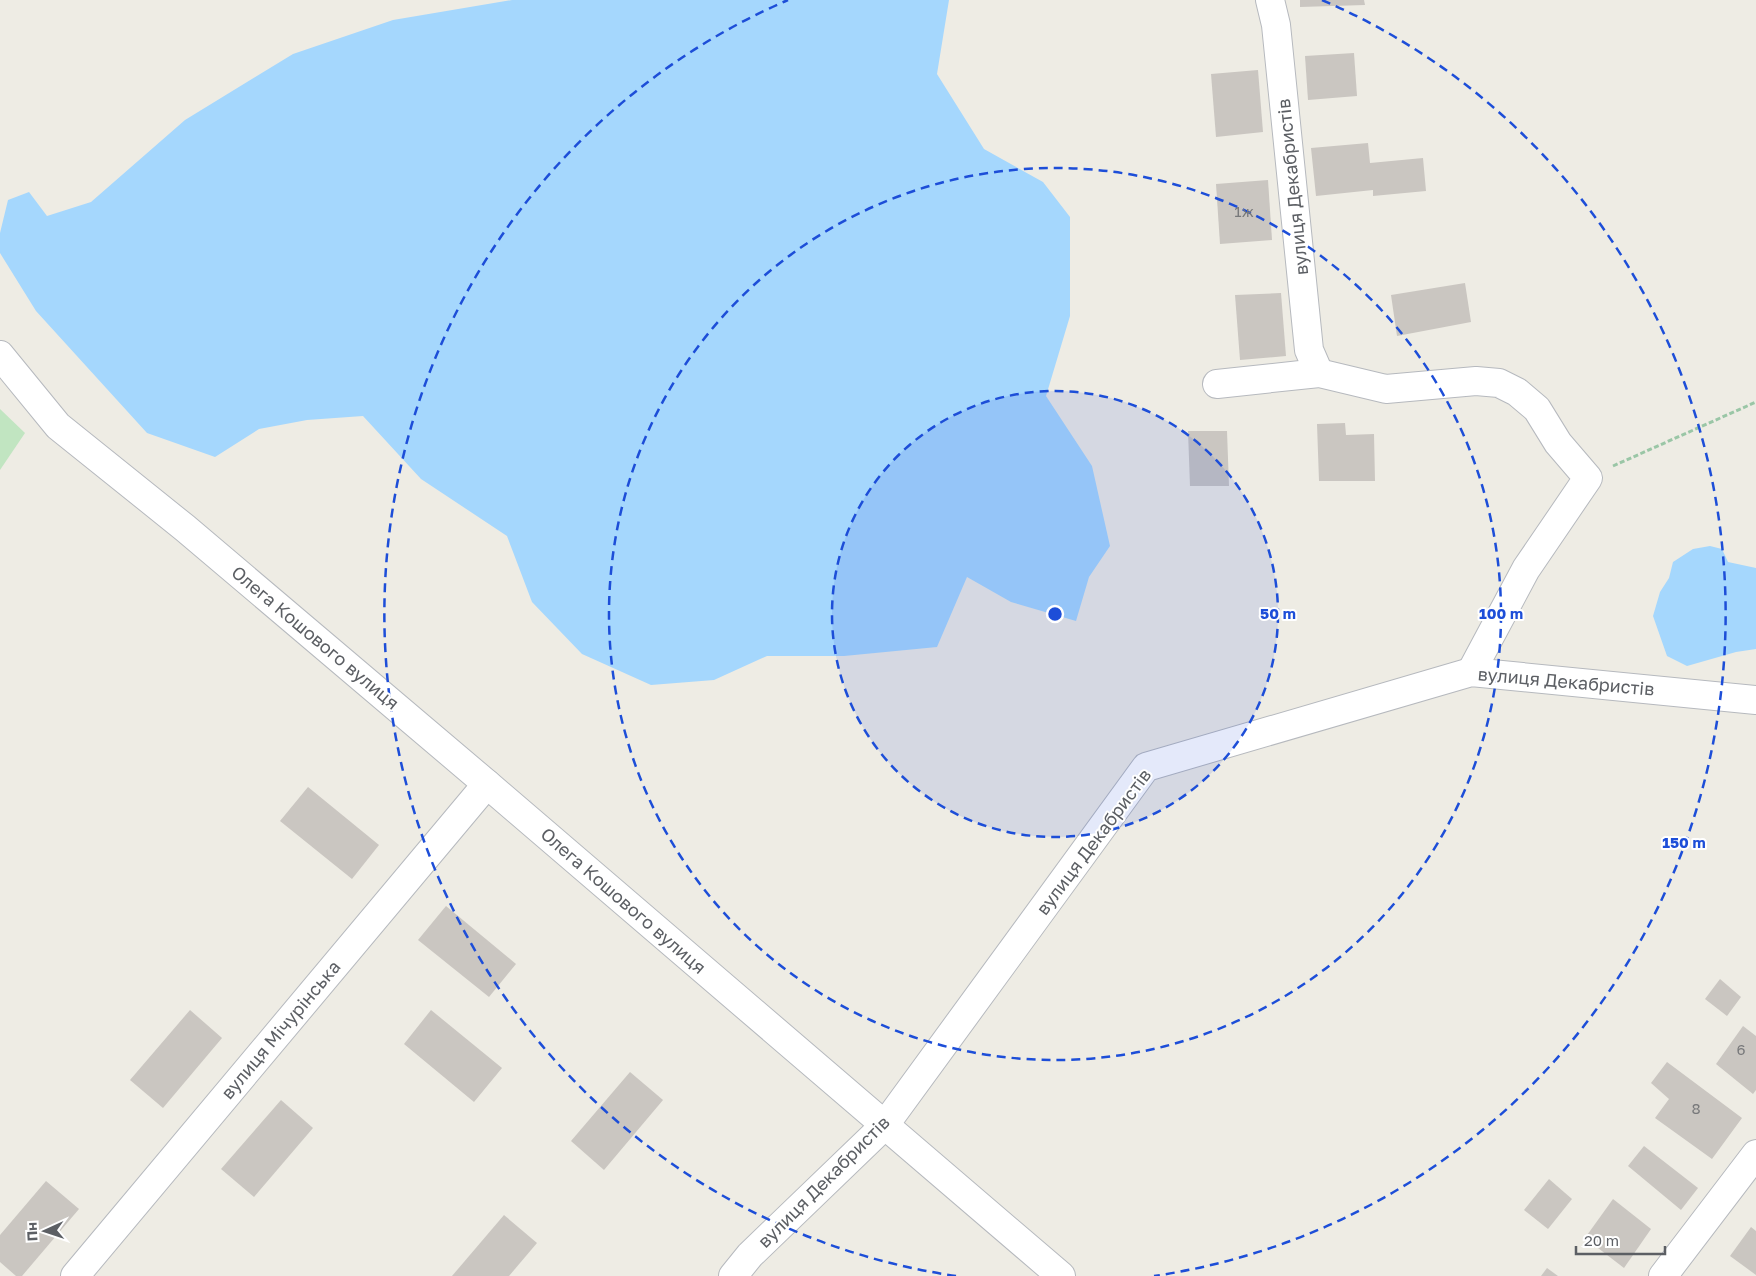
<svg xmlns="http://www.w3.org/2000/svg" width="1756" height="1276" viewBox="0 0 1756 1276" font-family="'Golos Text',sans-serif">
<style>
.green{fill:#c1e5c1}
.water{fill:#a5d7fd}
.building{fill:#cac6c1}
.lines{fill:none;stroke-linecap:round;stroke-linejoin:round}
.street-casing{stroke:#b6b9be;stroke-width:30}
.path{stroke:#9ac6a6;stroke-width:3;stroke-dasharray:5 2.5;stroke-linecap:butt}
.street{stroke:#fff;stroke-width:28}
.ring{fill:none;stroke:#1d4ed8;stroke-width:2.5;stroke-dasharray:9 6}
.labels{text-anchor:middle;stroke-width:4;stroke-linejoin:round;paint-order:stroke}
.number-label{font-size:15px;fill:#78797b}
.street-label{font-size:18px;fill:#5c5f64;stroke:#fff}
.centre{fill:#1d4ed8;stroke:#fff;stroke-width:2.5}
.ring-label{font-size:15px;text-anchor:middle;font-weight:bold;fill:#1d4ed8;stroke:#fff;stroke-width:4;stroke-linejoin:round;paint-order:stroke}
</style>
<rect width="100%" height="100%" fill="#eeece4"/>
<!-- green -->
<polygon class="green" points="0,409 25,433 0,470"/>
<!-- water -->
<g class="water">
<polygon points="512,0 949,0 937,74 984,149 1043,182 1070,217 1070,316 1046,396 1092,466 1110,546 1089,577 1076,621 1011,602 967,577 937,647 844,656 767,656 714,680 651,685 582,654 532,602 507,536 421,479 363,416 307,420 259,429 215,457 147,433 36,311 0,253 0,233 8,200 29,192 47,216 91,202 185,120 293,54 393,20"/>
<polygon points="1710,546 1722,549 1728,562 1756,568 1756,649 1736,652 1687,666 1667,656 1653,616 1660,592 1669,578 1673,562 1693,549"/>
</g>
<!-- building -->
<g class="building">
<polygon points="1300,0 1364,0 1365,5 1300,7"/>
<polygon points="1354,53 1357,96 1308,100 1305,56"/>
<polygon points="1258,70 1263,132 1216,137 1211,74"/>
<polygon points="1368,143 1370,163 1423,158 1426,191 1373,196 1373,190 1316,196 1311,148"/>
<polygon points="1268,180 1272,240 1220,244 1216,184"/>
<polygon points="1465,283 1471,322 1397,336 1391,295"/>
<polygon points="1281,293 1286,356 1240,360 1235,295"/>
<polygon points="1345,423 1346,435 1374,434 1375,481 1319,481 1317,424"/>
<polygon points="1188,431 1227,431 1229,486 1190,486"/>
<polygon points="308,787 379,845 352,879 280,821"/>
<polygon points="446,906 516,964 489,997 418,940"/>
<polygon points="1720,979 1741,997 1727,1016 1705,999"/>
<polygon points="190,1010 222,1038 163,1108 130,1080"/>
<polygon points="431,1010 502,1068 474,1102 404,1044"/>
<polygon points="1743,1026 1756,1036 1756,1090 1753,1094 1716,1064"/>
<polygon points="1667,1062 1742,1118 1712,1159 1655,1118 1669,1099 1651,1083"/>
<polygon points="630,1072 663,1100 604,1170 571,1141"/>
<polygon points="281,1100 313,1128 254,1197 221,1169"/>
<polygon points="1644,1146 1698,1188 1681,1210 1628,1166"/>
<polygon points="1549,1179 1572,1199 1548,1229 1524,1210"/>
<polygon points="46,1181 79,1209 22,1276 16,1276 0,1262 0,1235"/>
<polygon points="1613,1199 1651,1229 1624,1268 1585,1238"/>
<polygon points="504,1215 537,1243 509,1276 452,1276"/>
<polygon points="1751,1227 1756,1231 1756,1275 1730,1256"/>
<polygon points="1547,1268 1558,1276 1541,1276"/>
</g>
<g class="lines">
<!-- street casing -->
<g class="street-casing">
<g id="street">
<polyline points="1270,0 1276,25 1309,350 1319,373"/>
<polyline points="0,355 58,426 185,528 487,784 1061,1276"/>
<polyline points="1217,384 1319,373 1386,389 1476,381 1499,383 1517,392 1537,409 1558,443 1588,478 1526,569 1471,672"/>
<polyline points="75,1276 487,784"/>
<polyline points="733,1276 750,1255 884,1126 1146,767 1471,672 1756,700"/>
<polyline points="1663,1276 1756,1154"/>
</g>
</g>
<!-- path -->
<polyline class="path" points="1613,466 1756,402"/>
<!-- street -->
<use href="#street" class="street"/>
</g>
<!-- distance rings -->
<circle cx="1055" cy="614" r="223" fill="#1d4ed8" fill-opacity=".12"/>
<g class="ring">
<circle cx="1055" cy="614" r="223"/>
<circle cx="1055" cy="614" r="446"/>
<path d="M956 1276A669 669 0 0 1 788 0M1322 0A669 669 0 0 1 1154 1276"/>
</g>
<g class="labels">
<!-- number labels -->
<g class="number-label">
<text x="1244" y="217">1ж</text>
<text x="1741" y="1055">6</text>
<text x="1696" y="1114">8</text>
</g>
<!-- street labels -->
<g class="street-label">
<text transform="translate(1293 187) rotate(-96)" y="6">вулиця Декабристів</text>
<text transform="translate(315 638) rotate(40)" y="6">Олега Кошового вулиця</text>
<text transform="translate(1566 682) rotate(5)" y="6">вулиця Декабристів</text>
<text transform="translate(1094 842) rotate(-53)" y="6">вулиця Декабристів</text>
<text transform="translate(623 901) rotate(41)" y="6">Олега Кошового вулиця</text>
<text transform="translate(281 1030) rotate(-50)" y="6">вулиця Мічурінська</text>
<text transform="translate(824 1182) rotate(-45)" y="6">вулиця Декабристів</text>
</g>
</g>
<circle cx="1055" cy="614" r="8" class="centre"/>
<g class="ring-label">
<text x="1278" y="619">50 m</text>
<text x="1501" y="619">100 m</text>
<text x="1684" y="848">150 m</text>
</g>
<!-- north arrow -->
<g transform="translate(45 1231) rotate(267)" stroke="#ffffff" stroke-width="4" paint-order="stroke">
<path d="M0-4L9 19L0 12L-9 19Z" fill="#5c5f64"/>
<text y="-8" font-size="14" font-weight="bold" text-anchor="middle" fill="#5c5f64">Пн</text>
</g>
<!-- scale -->
<path d="M1576 1246v8h89v-8" fill="none" stroke="#5c5f64" stroke-width="2.5"/>
<text x="1584" y="1246" font-size="15" fill="#5c5f64" stroke="#ffffff" stroke-width="4" paint-order="stroke">20 m</text>
</svg>
